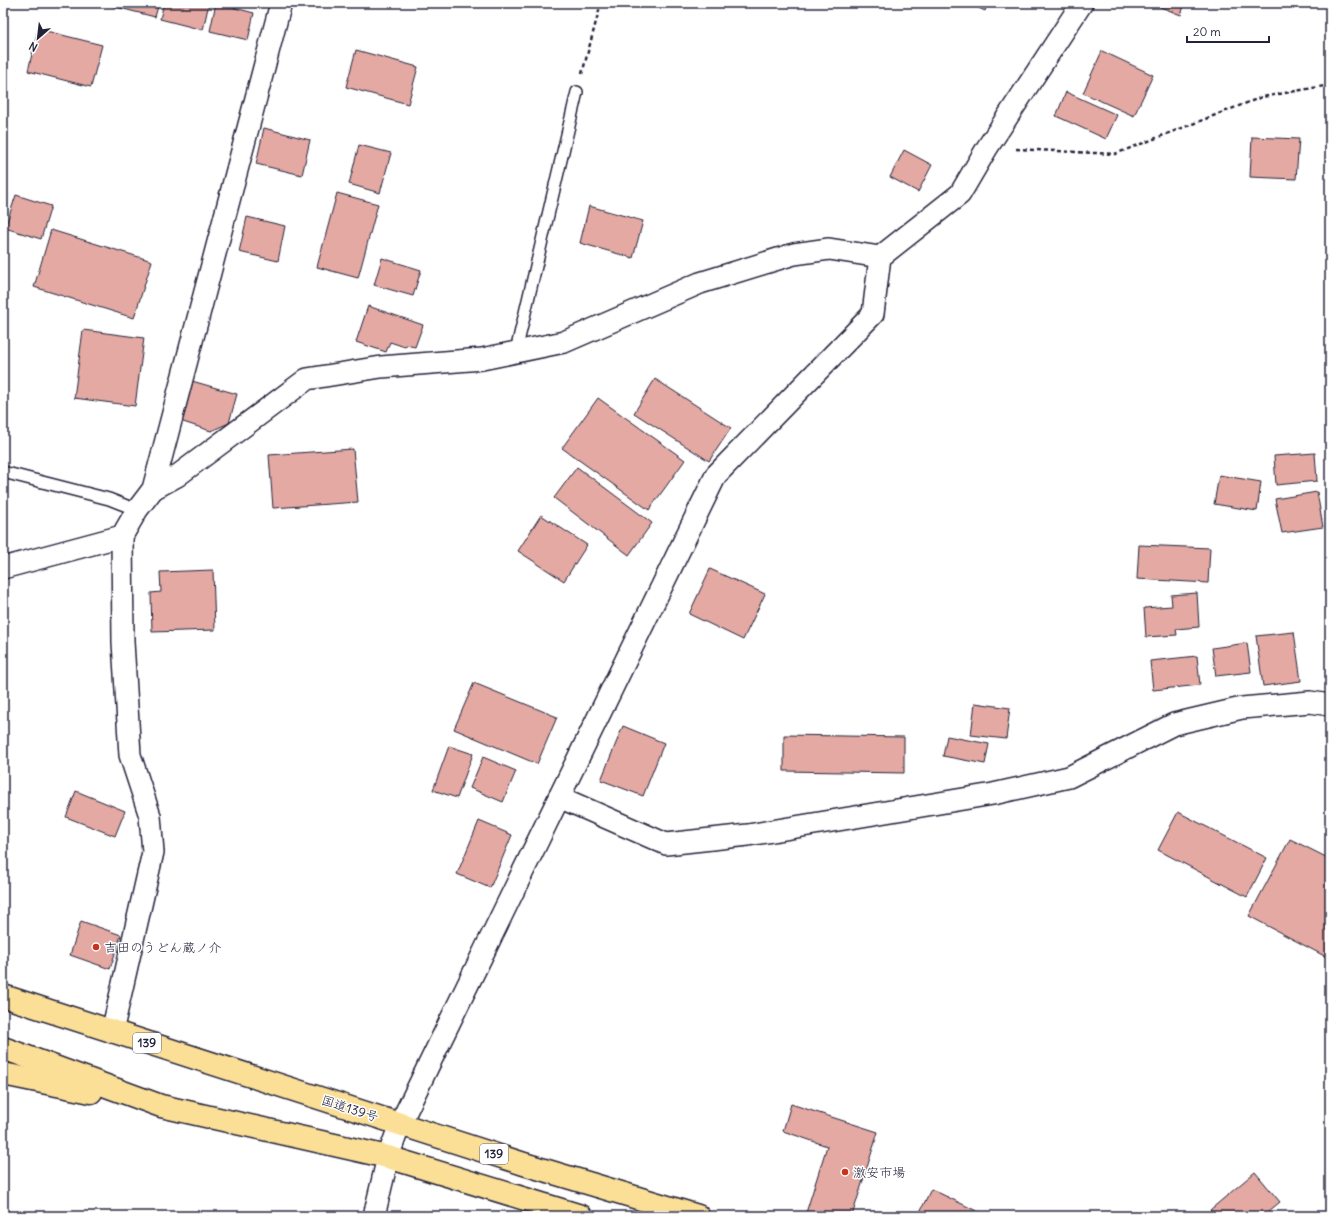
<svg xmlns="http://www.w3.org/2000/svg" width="1333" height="1219" viewBox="0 0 1333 1219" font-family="Delius,'Klee One',sans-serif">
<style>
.building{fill:#e3a9a2;stroke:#22223b}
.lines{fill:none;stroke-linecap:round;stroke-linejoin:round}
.service-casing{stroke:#22223b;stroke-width:14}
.minor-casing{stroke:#22223b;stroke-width:24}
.trunk-casing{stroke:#22223b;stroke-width:25}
.path{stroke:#22223b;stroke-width:2.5;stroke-dasharray:4 3;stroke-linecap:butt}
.service{stroke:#fff;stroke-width:11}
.minor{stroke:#fff;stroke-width:21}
.trunk{stroke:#fbdf96;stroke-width:22}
.poi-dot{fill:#c8321e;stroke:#fff;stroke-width:1.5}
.labels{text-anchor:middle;stroke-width:3;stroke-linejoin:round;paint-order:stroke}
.shield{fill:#fff;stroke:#646476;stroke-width:1}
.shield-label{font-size:12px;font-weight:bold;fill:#22223b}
.poi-label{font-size:13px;fill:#22223b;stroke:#fff;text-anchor:start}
.street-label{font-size:13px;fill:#22223b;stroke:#fff}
</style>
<rect width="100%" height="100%" fill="#fff"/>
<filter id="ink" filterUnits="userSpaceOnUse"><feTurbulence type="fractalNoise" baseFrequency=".025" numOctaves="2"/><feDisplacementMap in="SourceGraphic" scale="8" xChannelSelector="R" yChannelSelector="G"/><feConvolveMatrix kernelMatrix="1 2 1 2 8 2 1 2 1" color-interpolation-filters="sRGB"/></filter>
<g filter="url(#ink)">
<!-- building -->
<g class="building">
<polygon points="113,3 159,3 155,17 112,6"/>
<polygon points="164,3 209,3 203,30 160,19"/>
<polygon points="216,3 254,13 248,40 210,31"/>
<polygon points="968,3 988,3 985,11"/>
<polygon points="1150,3 1185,3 1181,15"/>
<polygon points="38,29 102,45 91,87 28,71"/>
<polygon points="356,50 418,67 408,104 346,87"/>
<polygon points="1102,51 1153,75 1134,116 1083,93"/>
<polygon points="1066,92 1117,115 1106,139 1056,116"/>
<polygon points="264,128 310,140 302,175 256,164"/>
<polygon points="1252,137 1299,139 1296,179 1250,177"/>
<polygon points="359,145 391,153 380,193 349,184"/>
<polygon points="904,150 932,165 918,192 890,177"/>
<polygon points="3,192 8,194 3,208"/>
<polygon points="337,193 378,204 358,278 317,267"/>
<polygon points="16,195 51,206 41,239 5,228"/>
<polygon points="589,206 643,221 633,258 580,243"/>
<polygon points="247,217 285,226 278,261 239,252"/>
<polygon points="51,230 152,261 134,318 34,287"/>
<polygon points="382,258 421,270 413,296 374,285"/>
<polygon points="368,306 423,325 415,347 406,345 405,347 390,342 386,352 356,342"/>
<polygon points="83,330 144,338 135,406 74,398"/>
<polygon points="655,379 731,428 709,461 634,413"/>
<polygon points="192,381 237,394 229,423 211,431 180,421"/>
<polygon points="598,398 685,460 649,510 562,448"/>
<polygon points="353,449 358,502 273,508 269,455"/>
<polygon points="1315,453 1317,481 1276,485 1274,456"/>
<polygon points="577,467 652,523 629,555 554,498"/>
<polygon points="1219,475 1261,482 1257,511 1214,504"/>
<polygon points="1317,492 1323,527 1282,533 1275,499"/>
<polygon points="541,515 587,545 564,581 518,551"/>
<polygon points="1139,545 1210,548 1208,583 1137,579"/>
<polygon points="710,569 765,594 743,640 689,614"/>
<polygon points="213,570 215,630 152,632 151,593 161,592 160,572"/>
<polygon points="1197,593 1199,627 1176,629 1177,635 1146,637 1144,608 1172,606 1171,595"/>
<polygon points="1294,632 1301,681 1263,686 1256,636"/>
<polygon points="1247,643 1251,672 1216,676 1212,648"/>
<polygon points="1197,656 1200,685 1153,690 1150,661"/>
<polygon points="474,683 557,717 537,764 454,729"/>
<polygon points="975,703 1010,708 1006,739 971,735"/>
<polygon points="623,726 664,743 643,796 601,780"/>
<polygon points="784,735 904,737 904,773 784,771"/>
<polygon points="947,736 989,744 985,764 943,756"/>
<polygon points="449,746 473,754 457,798 433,790"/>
<polygon points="483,757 516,771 503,802 470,788"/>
<polygon points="76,791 125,811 115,836 66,817"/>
<polygon points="1178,812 1267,858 1247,897 1158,850"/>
<polygon points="479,821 512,835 490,888 457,874"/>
<polygon points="1290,839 1330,859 1330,959 1249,916"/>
<polygon points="81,921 121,935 110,969 70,955"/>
<polygon points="791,1104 878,1132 852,1216 805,1216 827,1146 783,1131"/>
<polygon points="1255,1172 1280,1202 1263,1216 1215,1216 1210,1210"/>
<polygon points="931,1189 987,1216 918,1216"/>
</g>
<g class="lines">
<!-- service casing -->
<g class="service-casing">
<g id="service">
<polyline points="516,351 577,92"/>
<polyline points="3,472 109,499 137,510"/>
</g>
</g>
<!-- minor casing -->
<g class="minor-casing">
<g id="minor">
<polyline points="153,489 177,476 307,379 381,367 482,359 564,342 700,283 794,254 829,249 880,257"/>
<polyline points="3,568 122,536 137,510 153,489 281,3"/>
<polyline points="559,797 666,844 748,835 993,794 1069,777 1174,724 1242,708 1310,702 1330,705"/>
<polyline points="112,1032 153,852 150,816 130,755 123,642 122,536"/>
<polyline points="374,1216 388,1157 400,1124 716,475 873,314 880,257 960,194 987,148 1082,3"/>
</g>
</g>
<!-- trunk casing -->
<g class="trunk-casing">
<g id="trunk">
<polyline points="3,996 524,1164 698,1216"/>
<polyline points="3,1048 161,1106 388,1157 581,1216"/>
<polyline points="3,1074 91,1092"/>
</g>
</g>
<!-- path -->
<g class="path">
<polyline points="582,74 601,3"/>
<polyline points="1016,149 1115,154 1262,97 1330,85"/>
</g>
<!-- service -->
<use href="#service" class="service"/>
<!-- minor -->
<use href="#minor" class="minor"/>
<!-- trunk -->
<use href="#trunk" class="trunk"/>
</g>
</g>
<!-- markers -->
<g class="poi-dot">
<circle cx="96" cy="947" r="4"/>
<circle cx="845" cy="1172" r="4"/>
</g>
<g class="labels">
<!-- shield labels -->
<g class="shield">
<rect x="133" y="1033" width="28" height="20" rx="3"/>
<rect x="480" y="1144" width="28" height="20" rx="3"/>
</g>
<g class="shield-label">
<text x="147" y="1047">139</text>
<text x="494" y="1158">139</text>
</g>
<!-- poi labels -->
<g class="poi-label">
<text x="104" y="952">吉田のうどん蔵ノ介</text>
<text x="853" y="1177">激安市場</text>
</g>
<!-- street labels -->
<g class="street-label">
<text transform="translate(350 1108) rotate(18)" y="5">国道139号</text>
</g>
</g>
<!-- margin -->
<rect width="1333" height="1219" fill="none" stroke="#fff" stroke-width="16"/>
<rect x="8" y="8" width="1317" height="1203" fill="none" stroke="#22223b" stroke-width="1.5" filter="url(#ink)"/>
<!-- north arrow -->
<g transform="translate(38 38) rotate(208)" stroke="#ffffff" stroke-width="3" paint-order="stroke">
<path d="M0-3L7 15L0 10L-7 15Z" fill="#22223b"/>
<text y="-6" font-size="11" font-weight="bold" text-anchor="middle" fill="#22223b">N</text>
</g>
<!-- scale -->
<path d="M1187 36v6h82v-6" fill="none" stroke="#22223b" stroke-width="2"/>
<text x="1193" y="36" font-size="12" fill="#22223b" stroke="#ffffff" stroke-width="3" paint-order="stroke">20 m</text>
</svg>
